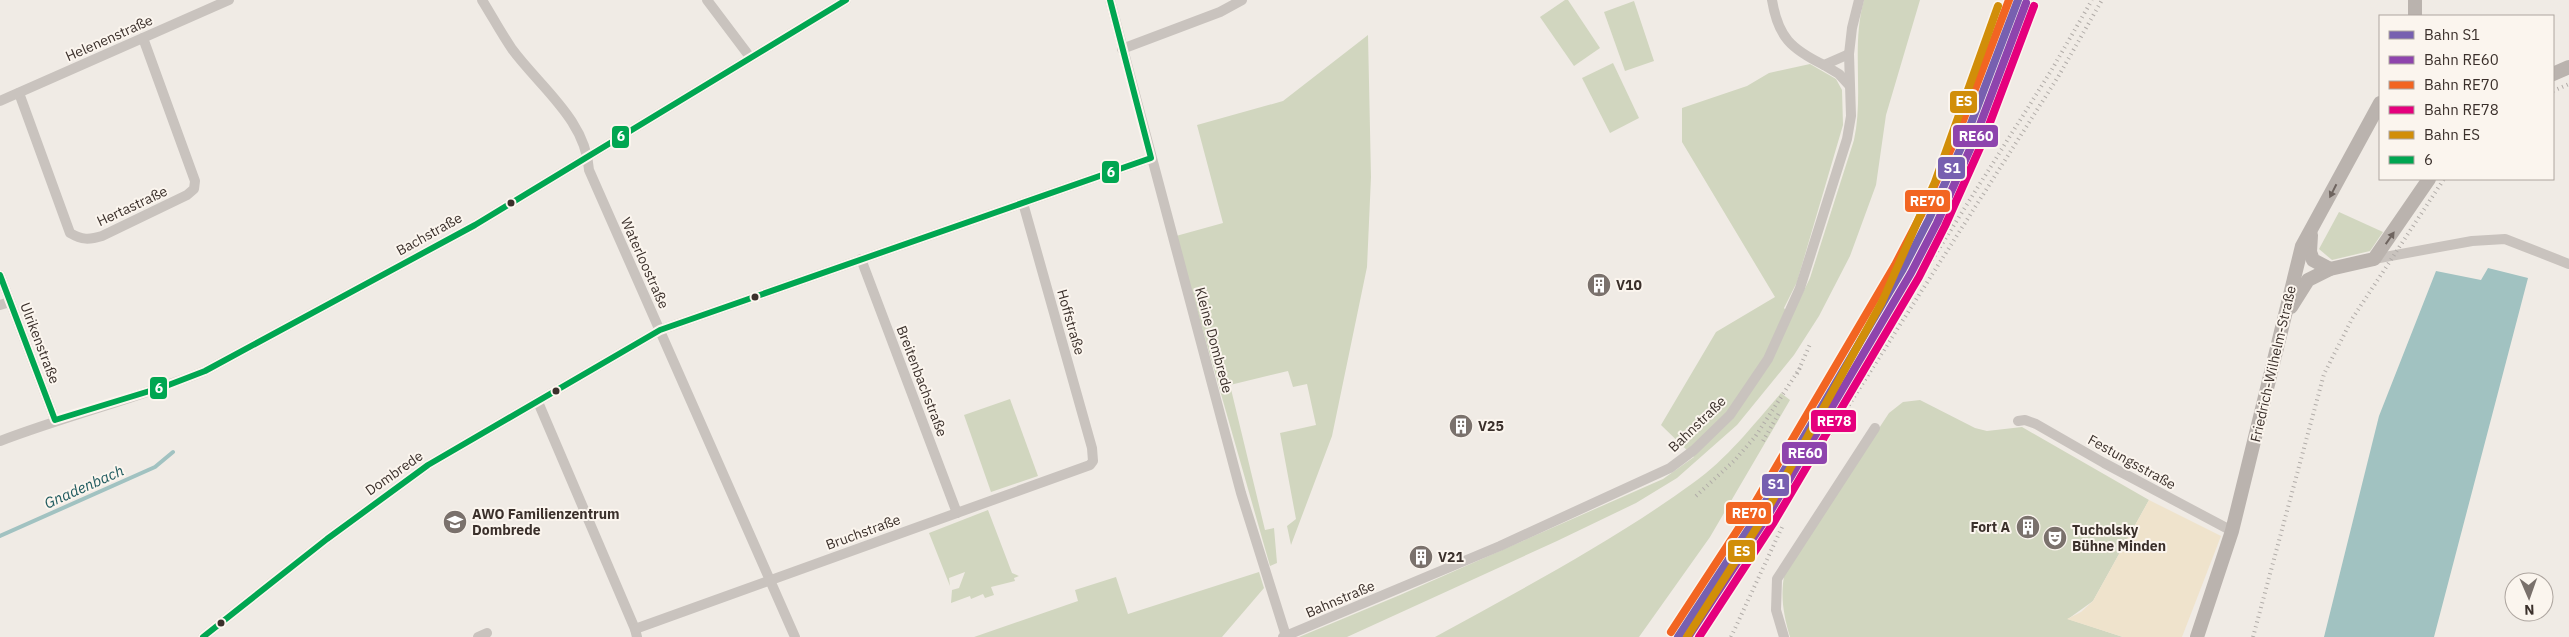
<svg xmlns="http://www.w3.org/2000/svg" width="2569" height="637" viewBox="0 0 2569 637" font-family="'IBM Plex Sans',sans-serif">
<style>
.green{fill:#d1d6bf}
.sand{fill:#efe3cc}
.water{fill:#a1c2c1}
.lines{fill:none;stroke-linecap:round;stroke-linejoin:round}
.stream{stroke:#a1c2c1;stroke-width:4}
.street{stroke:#c9c3be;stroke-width:10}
.secondary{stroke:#bab3ae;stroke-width:14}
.rail{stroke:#b1aca8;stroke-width:4;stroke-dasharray:1 4;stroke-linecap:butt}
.bus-1-casing{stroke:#fbf5ee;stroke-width:10}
.bus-1{stroke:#00a651;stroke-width:6}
.rail-1-casing{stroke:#fbf5ee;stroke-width:11}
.rail-2-casing{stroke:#fbf5ee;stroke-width:11}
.rail-3-casing{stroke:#fbf5ee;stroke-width:11}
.rail-4-casing{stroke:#fbf5ee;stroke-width:11}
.rail-5-casing{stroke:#fbf5ee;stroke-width:11}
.rail-1{stroke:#7760b0;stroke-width:8}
.rail-2{stroke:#8e44ad;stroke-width:8}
.rail-3{stroke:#f26522;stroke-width:8}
.rail-4{stroke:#e5007d;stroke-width:8}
.rail-5{stroke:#d18e09;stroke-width:8}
.oneway{fill:#6e645f}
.bus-dot{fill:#3b302b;stroke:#fbf5ee;stroke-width:2}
.labels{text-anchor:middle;stroke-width:4;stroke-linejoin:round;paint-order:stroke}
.street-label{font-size:14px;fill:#3b302b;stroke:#fbf5ee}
.poi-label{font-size:14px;font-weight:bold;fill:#3b302b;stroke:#fbf5ee;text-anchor:start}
.water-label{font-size:15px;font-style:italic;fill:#1f5a5e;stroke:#fbf5ee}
.line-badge{stroke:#fbf5ee;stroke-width:2}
.badge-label{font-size:14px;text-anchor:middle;font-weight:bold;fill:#fff}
</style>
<rect width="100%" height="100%" fill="#f0ebe5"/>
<!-- green -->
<g class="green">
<polygon points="1565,0 1568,0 1600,48 1574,66 1540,17"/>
<path d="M1864,0H1920L1886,115L1876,185L1850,256L1819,316L1794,355L1737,425L1677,478L1636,503L1557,541L1347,637H1299L1400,595L1663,479L1694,457L1661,425L1716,332L1775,297L1682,142V108L1747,86L1769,73L1810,64L1836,79L1842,90L1843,125L1797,282L1784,308L1791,317L1810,278L1854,140C1864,94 1851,46 1864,0Z"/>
<polygon points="1634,1 1654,61 1625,71 1604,12"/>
<polygon points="1368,35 1371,177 1367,267 1332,436 1291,545 1287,526 1296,519 1280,433 1316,425 1307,384 1293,387 1288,371 1230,385 1265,530 1274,528 1277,563 1270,566 1176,236 1223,223 1197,125 1283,101"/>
<polygon points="1613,63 1639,118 1610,133 1582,78"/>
<polygon points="2339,212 2383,232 2370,251 2332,260 2319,249"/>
<path d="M1781,393L1790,400L1710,537L1639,637H1435C1522,589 1612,542 1693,483C1727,459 1753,425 1781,393Z"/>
<polygon points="1010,399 1038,476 991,492 964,415"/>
<path d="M1920,400L1975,428L1987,431L2022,427L2149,500L2093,601L2068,619L2123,637H1790C1783,613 1780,595 1785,571L1889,413L1903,402Z"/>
<polygon points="988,510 1012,573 1019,576 1014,578 1015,581 991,587 994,595 985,598 983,594 971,599 970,596 951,603 952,590 959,588 965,572 949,578 950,586 929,533"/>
<polygon points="1259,572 1264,588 1222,637 974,637 1078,601 1075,590 1116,577 1128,614"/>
</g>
<!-- sand -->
<polygon class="sand" points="2149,500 2221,536 2182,637 2123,637 2067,619 2081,612 2093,601"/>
<!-- water -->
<polygon class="water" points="2488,268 2528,278 2434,637 2324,637 2379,416 2436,271 2481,280"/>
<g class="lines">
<!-- stream -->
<polyline class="stream" points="0,536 155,467 173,452"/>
<!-- street -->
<g class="street">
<path d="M482,0C492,16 501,33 512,49C540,87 586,120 589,170L795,637"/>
<polyline points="707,0 750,57"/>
<polyline points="1110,0 1241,493 1286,636"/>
<path d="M1772,0C1778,37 1791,49 1824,65L1849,54"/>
<polyline points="1122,49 1220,12 1242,0"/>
<polyline points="1824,65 1839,74 1850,86"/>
<path d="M19,93L70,233C82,240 89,240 102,236L187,195L194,189L195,181L143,38"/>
<polyline points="0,101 229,0"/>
<polyline points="861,259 957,513"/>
<polyline points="2374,259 2472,241 2505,239 2569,264"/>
<polyline points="0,275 55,420"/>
<polyline points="0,305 10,302"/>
<polyline points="538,402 635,629 637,637"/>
<polyline points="2018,421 2025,420 2036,424 2104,463 2232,531"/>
<path d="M0,441C68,415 138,398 205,371L475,225L846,0"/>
<polyline points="635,629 1090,465 1093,461 1092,448 1023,203"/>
<polyline points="203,637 327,539 428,465 660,330 1151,158"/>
<polyline points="478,637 487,633"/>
<polyline points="1283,637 1500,546 1670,468 1694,450 1730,415 1768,359 1800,288 1847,139 1851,116 1849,54 1852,28 1859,0"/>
<polyline points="1784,637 1776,610 1777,579 1875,428"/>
</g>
<!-- secondary -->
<g class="secondary">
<polyline points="2415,0 2415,16"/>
<polyline points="2553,74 2569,67"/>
<polyline points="2311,235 2310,252 2313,260 2330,269"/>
<polyline points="2291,307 2308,280 2330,269 2374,259 2429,179"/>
<polyline points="2197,637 2232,531 2302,246 2380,103"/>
</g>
<!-- rail -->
<g class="rail">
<polyline points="2553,91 2569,84"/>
<polyline points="1908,298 2051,71 2092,0"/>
<polyline points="1797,374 1811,342"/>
<polyline points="1763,441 1779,413"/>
<polyline points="1696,496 1734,461 1755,437 1800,368"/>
<polyline points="1691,637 1814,445"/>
<polyline points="1701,637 2058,77 2102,0"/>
<polyline points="1731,637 1783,525"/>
<polyline points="2253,637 2324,374 2352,319 2444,179"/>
</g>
<!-- bus-1 casing -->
<g class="bus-1-casing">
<g id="bus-1">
<polyline points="0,275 55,420 166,386 205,371 475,225 846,0"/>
<polyline points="203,637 327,539 428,465 660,330 1151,158 1110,0"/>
</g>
</g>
<!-- bus-1 -->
<use href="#bus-1" class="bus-1"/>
<!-- rail-1 casing -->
<g class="rail-1-casing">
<polyline id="rail-1" points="1678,637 1759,513 1903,269 1929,219 1967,134 2018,0"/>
</g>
<!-- rail-2 casing -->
<g class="rail-2-casing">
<polyline id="rail-2" points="1688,637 1767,517 1911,273 1937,223 1975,138 2026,3"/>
</g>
<!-- rail-3 casing -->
<g class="rail-3-casing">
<polyline id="rail-3" points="1671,632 1752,508 1895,265 1921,215 1959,131 2009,0"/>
</g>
<!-- rail-4 casing -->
<g class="rail-4-casing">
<polyline id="rail-4" points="1699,637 1774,522 1919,277 1945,226 1983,141 2034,6"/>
</g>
<!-- rail-5 casing -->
<g class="rail-5-casing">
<polyline id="rail-5" points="1687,637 1761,521 1882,302 1935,182 1998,6"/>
</g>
<!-- rail-1 -->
<use href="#rail-1" class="rail-1"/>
<!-- rail-2 -->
<use href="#rail-2" class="rail-2"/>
<!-- rail-3 -->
<use href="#rail-3" class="rail-3"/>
<!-- rail-4 -->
<use href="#rail-4" class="rail-4"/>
<!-- rail-5 -->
<use href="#rail-5" class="rail-5"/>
</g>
<!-- one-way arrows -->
<defs><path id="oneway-solid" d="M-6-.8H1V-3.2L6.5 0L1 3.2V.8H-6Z" transform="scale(1.25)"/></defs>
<g class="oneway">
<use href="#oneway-solid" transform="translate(2333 191) rotate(117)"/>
<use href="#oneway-solid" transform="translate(2390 238) rotate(-55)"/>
</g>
<!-- icons -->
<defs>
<g id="building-disc" transform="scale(1.25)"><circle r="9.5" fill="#7a716c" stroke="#fbf5ee"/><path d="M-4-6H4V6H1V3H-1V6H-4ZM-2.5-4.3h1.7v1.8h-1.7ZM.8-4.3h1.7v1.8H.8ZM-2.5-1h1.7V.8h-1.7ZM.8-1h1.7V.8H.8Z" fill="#fff"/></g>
<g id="school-disc" transform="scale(1.25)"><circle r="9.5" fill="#7a716c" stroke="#fbf5ee"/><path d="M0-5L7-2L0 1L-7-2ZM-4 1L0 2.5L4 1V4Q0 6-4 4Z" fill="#fff"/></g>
<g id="theatre-disc" transform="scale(1.25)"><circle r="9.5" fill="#7a716c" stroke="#fbf5ee"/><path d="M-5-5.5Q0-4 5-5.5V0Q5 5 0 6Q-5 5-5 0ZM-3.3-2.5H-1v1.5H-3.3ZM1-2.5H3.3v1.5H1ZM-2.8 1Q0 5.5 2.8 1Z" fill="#fff"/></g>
</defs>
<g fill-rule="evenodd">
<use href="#building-disc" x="1599" y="285"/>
<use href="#building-disc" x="1461" y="426"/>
<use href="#school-disc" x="455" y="522"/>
<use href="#building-disc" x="2028" y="527"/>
<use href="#theatre-disc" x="2055" y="538"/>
<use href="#building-disc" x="1421" y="557"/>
</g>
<!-- markers -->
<g class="bus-dot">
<circle cx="511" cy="203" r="4.5"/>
<circle cx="755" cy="297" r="4.5"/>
<circle cx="556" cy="391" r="4.5"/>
<circle cx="221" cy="623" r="4.5"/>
</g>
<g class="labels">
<!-- street labels -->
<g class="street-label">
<text transform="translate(109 38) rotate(-24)" y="5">Helenenstraße</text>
<text transform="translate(132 206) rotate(-25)" y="5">Hertastraße</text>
<text transform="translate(429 234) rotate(-29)" y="5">Bachstraße</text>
<text transform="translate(645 263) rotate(66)" y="5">Waterloostraße</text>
<text transform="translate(1071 322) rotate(74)" y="5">Hoffstraße</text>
<text transform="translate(1214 340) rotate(75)" y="5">Kleine Dombrede</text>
<text transform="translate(40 343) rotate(69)" y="5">Ulrikenstraße</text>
<text transform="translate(2273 364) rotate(-77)" y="5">Friedrich-Wilhelm-Straße</text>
<text transform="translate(922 381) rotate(69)" y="5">Breitenbachstraße</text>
<text transform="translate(1697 424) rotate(-44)" y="5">Bahnstraße</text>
<text transform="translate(2132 462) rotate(29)" y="5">Festungsstraße</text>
<text transform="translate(394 473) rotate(-35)" y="5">Dombrede</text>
<text transform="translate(863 532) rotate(-20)" y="5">Bruchstraße</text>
<text transform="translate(1340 599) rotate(-23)" y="5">Bahnstraße</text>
</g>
<!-- poi labels -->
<g class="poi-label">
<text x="1616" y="290">V10</text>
<text x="1478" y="431">V25</text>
<text x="472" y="519">AWO Familienzentrum<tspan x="472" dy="16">Dombrede</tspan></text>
<text x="2010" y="532" text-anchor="end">Fort A</text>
<text x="2072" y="535">Tucholsky<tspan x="2072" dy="16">Bühne Minden</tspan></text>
<text x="1438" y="562">V21</text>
</g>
<!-- water labels -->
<g class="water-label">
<text transform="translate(84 487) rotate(-24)" y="5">Gnadenbach</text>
</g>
</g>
<g class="line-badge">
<rect x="1949" y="90" width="29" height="24" rx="5" fill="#d18e09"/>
<rect x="1952" y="124" width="47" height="24" rx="5" fill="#8e44ad"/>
<rect x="611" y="125" width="19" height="24" rx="5" fill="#00a651"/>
<rect x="1937" y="156" width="29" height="24" rx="5" fill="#7760b0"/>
<rect x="1101" y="160" width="19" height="24" rx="5" fill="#00a651"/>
<rect x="1904" y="189" width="47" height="24" rx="5" fill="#f26522"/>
<rect x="149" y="376" width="19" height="24" rx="5" fill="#00a651"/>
<rect x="1810" y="409" width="47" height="24" rx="5" fill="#e5007d"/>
<rect x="1781" y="441" width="47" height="24" rx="5" fill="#8e44ad"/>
<rect x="1761" y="473" width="29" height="24" rx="5" fill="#7760b0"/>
<rect x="1725" y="501" width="47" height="24" rx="5" fill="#f26522"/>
<rect x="1727" y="539" width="29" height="24" rx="5" fill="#d18e09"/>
</g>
<g class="badge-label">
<text x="1964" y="106">ES</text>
<text x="1976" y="141">RE60</text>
<text x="621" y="141">6</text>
<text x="1952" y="173">S1</text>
<text x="1111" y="177">6</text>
<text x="1927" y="206">RE70</text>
<text x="159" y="393">6</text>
<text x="1834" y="426">RE78</text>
<text x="1805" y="458">RE60</text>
<text x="1776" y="489">S1</text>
<text x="1749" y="518">RE70</text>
<text x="1742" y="556">ES</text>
</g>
<!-- legend -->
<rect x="2379" y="15" width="175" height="165" fill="#fbf5ee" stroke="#aea6a0"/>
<rect x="2389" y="31" width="25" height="8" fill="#7760b0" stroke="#aea6a0"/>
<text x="2424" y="40" font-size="15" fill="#3b302b">Bahn S1</text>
<rect x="2389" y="56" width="25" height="8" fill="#8e44ad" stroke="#aea6a0"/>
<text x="2424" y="65" font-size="15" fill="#3b302b">Bahn RE60</text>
<rect x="2389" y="81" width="25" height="8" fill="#f26522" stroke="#aea6a0"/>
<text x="2424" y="90" font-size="15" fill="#3b302b">Bahn RE70</text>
<rect x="2389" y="106" width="25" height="8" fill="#e5007d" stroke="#aea6a0"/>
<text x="2424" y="115" font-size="15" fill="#3b302b">Bahn RE78</text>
<rect x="2389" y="131" width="25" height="8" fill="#d18e09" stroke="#aea6a0"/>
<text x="2424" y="140" font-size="15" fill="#3b302b">Bahn ES</text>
<rect x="2389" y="156" width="25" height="8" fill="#00a651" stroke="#aea6a0"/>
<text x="2424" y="165" font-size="15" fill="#3b302b">6</text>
<!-- north arrow -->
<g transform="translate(2529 597) rotate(178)"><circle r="24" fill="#fbf5ee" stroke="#aea6a0"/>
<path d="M0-4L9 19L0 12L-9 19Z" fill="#7a716c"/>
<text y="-8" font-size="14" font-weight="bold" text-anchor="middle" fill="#3b302b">N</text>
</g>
</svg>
